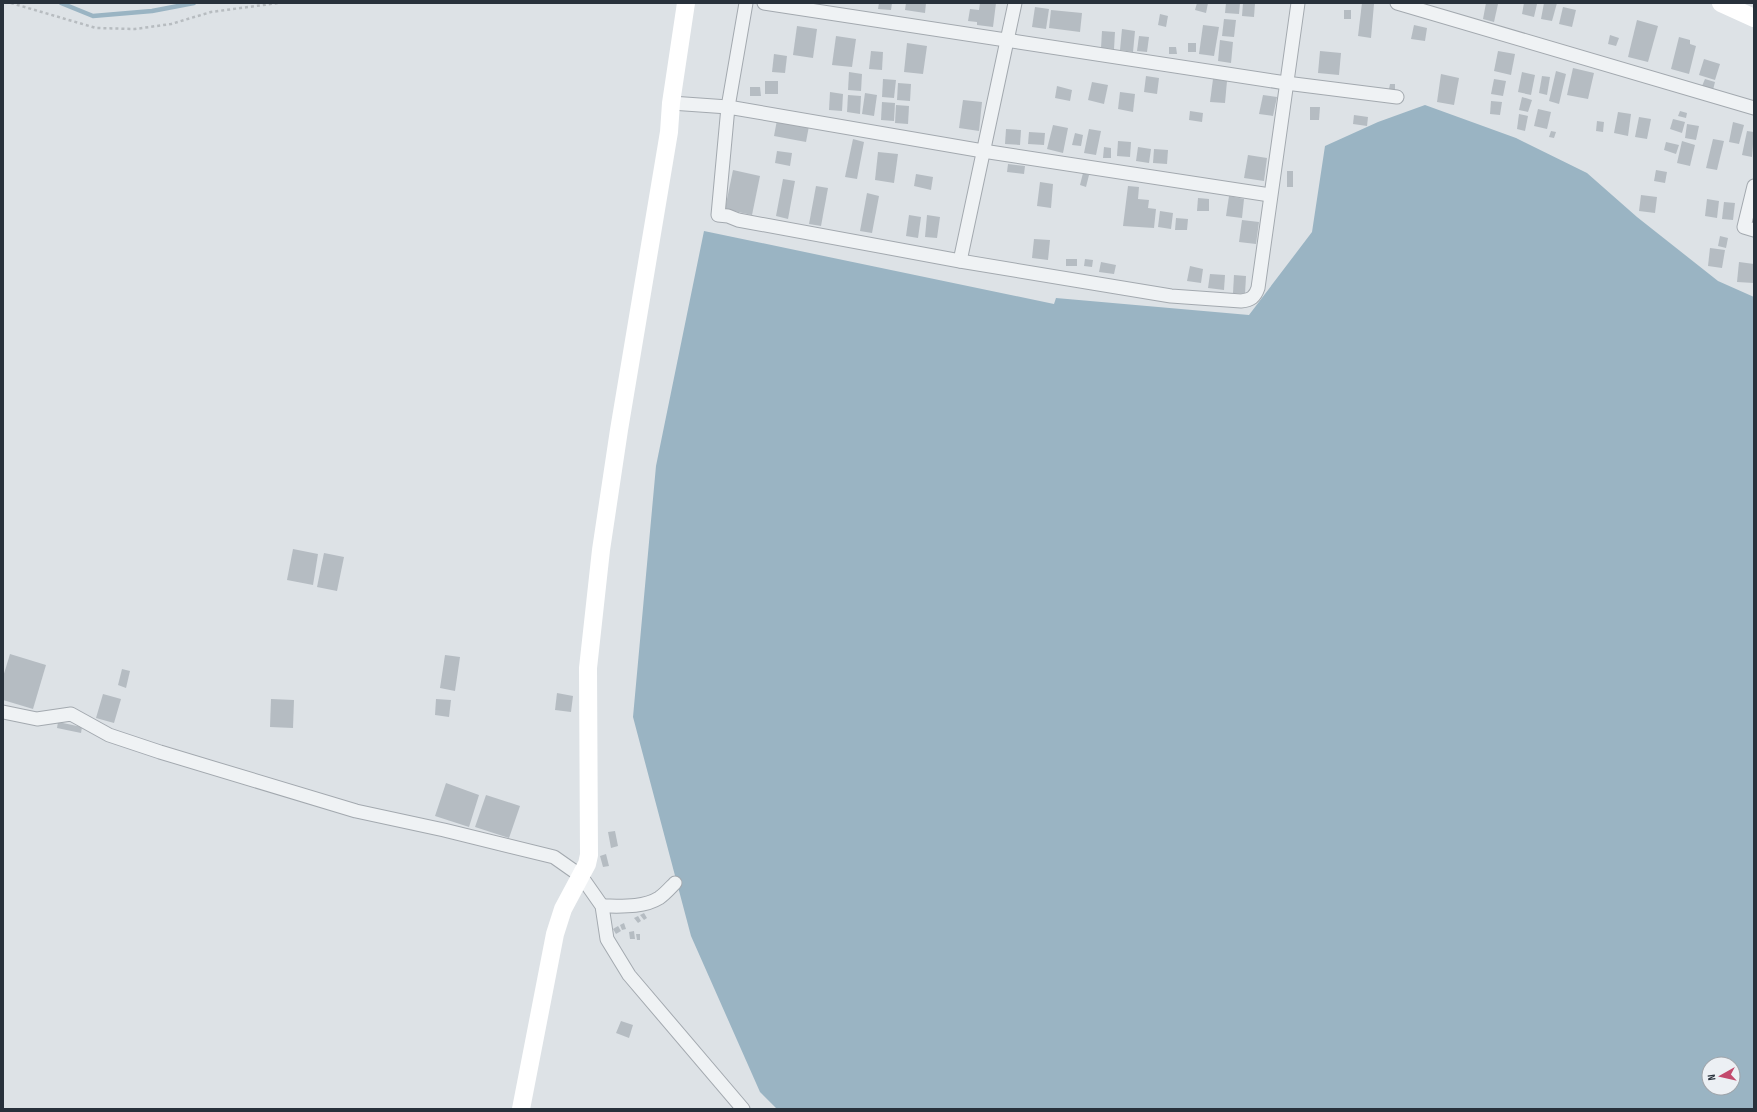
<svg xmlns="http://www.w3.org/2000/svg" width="1757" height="1112" viewBox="0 0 1757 1112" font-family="'Sofia Sans Condensed',sans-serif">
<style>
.water{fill:#9ab4c3;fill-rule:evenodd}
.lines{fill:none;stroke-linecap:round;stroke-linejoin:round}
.stream{stroke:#9ab4c3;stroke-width:4.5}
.building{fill:#b5bcc2}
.street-casing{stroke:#a3a9af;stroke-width:15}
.path{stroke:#b7bcc0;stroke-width:2.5;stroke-dasharray:3 3;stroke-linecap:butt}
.street{stroke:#eff2f4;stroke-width:13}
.secondary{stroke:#fff;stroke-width:18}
</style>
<rect width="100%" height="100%" fill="#dde2e6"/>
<!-- water -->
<path class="water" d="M1425,105L1516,138L1587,173L1637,217L1718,281L1754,297V1109H777L760,1092L691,936L633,717L656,466L704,231L1054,304L1056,298L1249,315L1312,232L1325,146L1378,122ZM1709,1064H1733V1088H1709Z"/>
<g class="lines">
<!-- stream -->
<polyline class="stream" points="61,3 93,16 152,11 194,3"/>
</g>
<!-- building -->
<g class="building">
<polygon points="879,3 892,3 891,10 878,9"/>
<polygon points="906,3 926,3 925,13 905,10"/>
<polygon points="980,3 996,3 993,27 977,25 977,22 968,21 970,9 979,10"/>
<polygon points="1197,3 1208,3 1206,13 1195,10"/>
<polygon points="1226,3 1240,3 1239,14 1225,13"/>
<polygon points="1243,3 1255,3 1254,17 1242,16"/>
<polygon points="1362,3 1374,4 1371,38 1358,36"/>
<polygon points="1486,3 1498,4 1494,22 1483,19"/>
<polygon points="1524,3 1537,4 1534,17 1522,14"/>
<polygon points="1544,3 1557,3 1552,21 1541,19"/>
<polygon points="1035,7 1049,9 1046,29 1032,27"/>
<polygon points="1563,7 1576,10 1572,27 1559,24"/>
<polygon points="1051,10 1082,13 1080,32 1049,28"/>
<rect x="1344" y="10" width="7" height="9"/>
<polygon points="1160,14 1168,16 1166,27 1158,25"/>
<polygon points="1224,19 1236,20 1234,37 1222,36"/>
<polygon points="1637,20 1658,26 1648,62 1628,57"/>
<polygon points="1203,25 1219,27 1214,56 1199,54"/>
<polygon points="1414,25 1427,28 1425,41 1411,39"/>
<polygon points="797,26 817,29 813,58 793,55"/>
<polygon points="1122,29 1135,31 1133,52 1120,50"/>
<polygon points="1102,31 1115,32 1114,49 1101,48"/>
<polygon points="1610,35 1619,38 1616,46 1608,44"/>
<polygon points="836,36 856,39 852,67 832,65"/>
<polygon points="1139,36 1149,37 1147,52 1137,51"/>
<polygon points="1679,37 1690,40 1690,44 1696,46 1689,74 1671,69"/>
<polygon points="1220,40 1233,42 1231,63 1218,61"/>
<polygon points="907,43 927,46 923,74 904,72"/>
<rect x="1188" y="43" width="8" height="9"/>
<polygon points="1169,47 1176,47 1177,54 1169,54"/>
<polygon points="871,51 883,52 882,70 869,69"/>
<polygon points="1320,51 1341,53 1339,75 1318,73"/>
<polygon points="1498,51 1515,54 1511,75 1494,71"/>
<polygon points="774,54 787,56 785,73 772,72"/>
<polygon points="1704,59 1720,64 1715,80 1699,75"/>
<polygon points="1573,68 1594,73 1588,99 1567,95"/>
<polygon points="1556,71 1566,74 1559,104 1549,101"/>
<polygon points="849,72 862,74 861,91 848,90"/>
<polygon points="1522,72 1535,75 1531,95 1518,92"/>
<polygon points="1441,74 1459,78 1454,105 1437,102"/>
<polygon points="1146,76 1159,78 1157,94 1144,92"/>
<polygon points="1542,76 1550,77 1547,95 1539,93"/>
<polygon points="883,79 896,80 894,98 882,97"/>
<polygon points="1213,79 1227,81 1225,103 1210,102"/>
<polygon points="1494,79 1506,81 1503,96 1491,94"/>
<polygon points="1705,79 1715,82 1713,90 1702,86"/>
<rect x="765" y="81" width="13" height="13"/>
<polygon points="1092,82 1108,85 1104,104 1088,100"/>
<polygon points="898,83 911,84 910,101 897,100"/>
<polygon points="1390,84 1395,84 1395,90 1389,89"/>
<polygon points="1057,86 1072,90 1070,101 1055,98"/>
<polygon points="750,87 760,87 761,96 750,96"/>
<polygon points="830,92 843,94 842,111 829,110"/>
<polygon points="1120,92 1135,94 1133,112 1118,109"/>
<polygon points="865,93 877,95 874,116 862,114"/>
<polygon points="848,95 861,96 860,114 847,112"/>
<polygon points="1263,95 1277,97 1273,116 1259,114"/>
<polygon points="1522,97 1532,100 1528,112 1519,110"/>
<polygon points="963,100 982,102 979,131 959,128"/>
<polygon points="1491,101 1502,102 1500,115 1490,114"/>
<polygon points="882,102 895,103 894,121 881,120"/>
<polygon points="896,105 909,106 908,124 895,123"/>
<polygon points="1310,107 1320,107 1319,120 1310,120"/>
<polygon points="1538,109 1551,112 1547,129 1534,126"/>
<polygon points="1190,111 1203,113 1202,122 1189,120"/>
<polygon points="1680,111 1687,113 1686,118 1678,116"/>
<polygon points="1618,112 1631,114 1628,136 1614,133"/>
<polygon points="1519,114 1528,116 1525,131 1517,129"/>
<polygon points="1354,115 1368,117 1367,126 1353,124"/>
<polygon points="1639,117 1651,119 1647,139 1635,137"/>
<polygon points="1673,119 1685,122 1682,133 1670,129"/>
<polygon points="777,120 809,126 806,142 774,136"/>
<polygon points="1597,121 1604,122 1603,132 1596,131"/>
<polygon points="1733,122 1744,125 1739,144 1729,142"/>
<polygon points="1687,124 1699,126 1696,140 1685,138"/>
<polygon points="1053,125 1068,128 1063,153 1047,149"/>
<polygon points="1006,129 1021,130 1020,145 1005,144"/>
<polygon points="1089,129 1101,131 1096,155 1084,153"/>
<polygon points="1551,131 1556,132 1554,138 1549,137"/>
<polygon points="1747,131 1754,132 1752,157 1742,155"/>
<polygon points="1029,132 1045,133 1044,145 1028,144"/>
<polygon points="1075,133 1083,135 1081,146 1072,145"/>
<polygon points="853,139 864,142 857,179 845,177"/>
<polygon points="1713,139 1724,141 1717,170 1706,168"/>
<polygon points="1118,141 1131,142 1130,157 1117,156"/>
<polygon points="1682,141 1695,145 1690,166 1677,163"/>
<polygon points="1666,142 1679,145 1676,154 1664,150"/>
<polygon points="1104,147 1111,148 1111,158 1103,158"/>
<polygon points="1138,147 1151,149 1149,163 1136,161"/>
<polygon points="1154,149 1168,150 1167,164 1153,163"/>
<polygon points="777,151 792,153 790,166 775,163"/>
<polygon points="878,152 898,154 894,183 875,180"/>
<polygon points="1248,155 1267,158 1264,181 1244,178"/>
<polygon points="1008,164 1025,166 1024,174 1007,172"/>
<polygon points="733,170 760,176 752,215 725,209"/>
<polygon points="1656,170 1667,172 1665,183 1654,181"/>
<rect x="1287" y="171" width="6" height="16"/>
<polygon points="1083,173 1089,175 1086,187 1080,185"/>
<polygon points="916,174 933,177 931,190 914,186"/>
<polygon points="783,179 795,181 788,219 776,216"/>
<polygon points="1040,182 1053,184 1051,208 1037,206"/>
<polygon points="816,186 828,188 821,226 809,224"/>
<polygon points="1128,186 1139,187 1138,199 1149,200 1148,208 1156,209 1154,228 1123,226"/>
<polygon points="867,193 879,196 872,233 860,231"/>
<polygon points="1641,195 1657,197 1655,213 1639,211"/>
<polygon points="1229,196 1244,199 1242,218 1226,216"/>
<polygon points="1198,198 1209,199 1209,211 1197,211"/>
<polygon points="1707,199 1719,201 1717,218 1705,216"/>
<polygon points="1724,202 1735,203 1733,220 1722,219"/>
<polygon points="1160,211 1173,213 1171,229 1158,227"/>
<polygon points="909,215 921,217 918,238 906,236"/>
<polygon points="927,215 940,217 937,238 925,237"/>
<polygon points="1176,218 1188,219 1187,230 1175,230"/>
<polygon points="1242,220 1259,222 1256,244 1239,242"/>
<polygon points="1720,236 1728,238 1726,248 1718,246"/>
<polygon points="1034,239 1050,240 1048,260 1032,258"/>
<polygon points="1710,248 1725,250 1722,268 1708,266"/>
<rect x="1066" y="259" width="11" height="7"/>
<polygon points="1085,259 1093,260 1092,267 1084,266"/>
<polygon points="1101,262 1116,265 1114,274 1099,272"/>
<polygon points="1739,262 1754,264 1754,283 1737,282"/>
<polygon points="1190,266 1203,269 1201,283 1187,281"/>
<polygon points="1210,274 1225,275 1224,290 1208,288"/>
<polygon points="1234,275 1246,276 1245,294 1233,293"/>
<polygon points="293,549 318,554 313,585 287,580"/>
<polygon points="324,553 344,557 337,591 317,587"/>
<polygon points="10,654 46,665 33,709 3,700 3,677"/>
<polygon points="445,655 460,657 455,691 440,688"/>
<polygon points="122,669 130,671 126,688 118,685"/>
<polygon points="557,693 573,696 571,712 555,710"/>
<polygon points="103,694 121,699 114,723 96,718"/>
<polygon points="271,699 294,700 293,728 270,727"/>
<polygon points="436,699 451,700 449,717 435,715"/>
<polygon points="58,722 82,727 81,733 57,728"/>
<polygon points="446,783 479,795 469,827 435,816"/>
<polygon points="486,795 520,806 509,838 475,827"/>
<polygon points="615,831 618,846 611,848 608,832"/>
<polygon points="606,854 609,866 603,867 600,856"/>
<polygon points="644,913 647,918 644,920 640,915"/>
<polygon points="638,916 641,921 638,923 634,918"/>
<polygon points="624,923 626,929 622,930 620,925"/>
<polygon points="618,926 621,931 616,934 613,929"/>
<polygon points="634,931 635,939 630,939 629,932"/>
<polygon points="636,934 640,934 640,940 637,940"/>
<polygon points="621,1021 633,1025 629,1038 616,1033"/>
</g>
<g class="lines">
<!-- street casing -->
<g class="street-casing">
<g id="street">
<path d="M746,3L728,107L718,215L728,216L738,220L960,261L1171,296L1241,301C1251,300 1255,297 1258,288L1298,3"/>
<polyline points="764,3 1286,83 1397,97"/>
<polyline points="1397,3 1754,108"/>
<polyline points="671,103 728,107 983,151 1270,195"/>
<polyline points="1754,186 1744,227 1754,230"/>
<polyline points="960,261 1015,3"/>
<polyline points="3,712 37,719 71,714 109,735 160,752 356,811 444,830 554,857 581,876 602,906 607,939 629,975 743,1109"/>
<path d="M602,906C620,906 643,908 659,898C665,894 670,888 675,883"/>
</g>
</g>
<!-- path -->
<polyline class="path" points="11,3 96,28 135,29 171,24 211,12 278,3"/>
<!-- street -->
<use href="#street" class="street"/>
<!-- secondary -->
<g class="secondary">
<polyline points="1721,3 1754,18"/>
<polyline points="521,1109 555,934 563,909 587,864 589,855 588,668 601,550 619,430 669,132 671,103 686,3"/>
</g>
</g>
<!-- border -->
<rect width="1757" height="1112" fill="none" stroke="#28313b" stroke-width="8"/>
<!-- north arrow -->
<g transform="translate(1721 1076) rotate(262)"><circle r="19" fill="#ecf0f4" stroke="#9ea4aa"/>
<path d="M0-3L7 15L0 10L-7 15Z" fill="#c34a6d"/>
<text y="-6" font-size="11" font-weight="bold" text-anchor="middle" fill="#28313b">N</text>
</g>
</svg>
